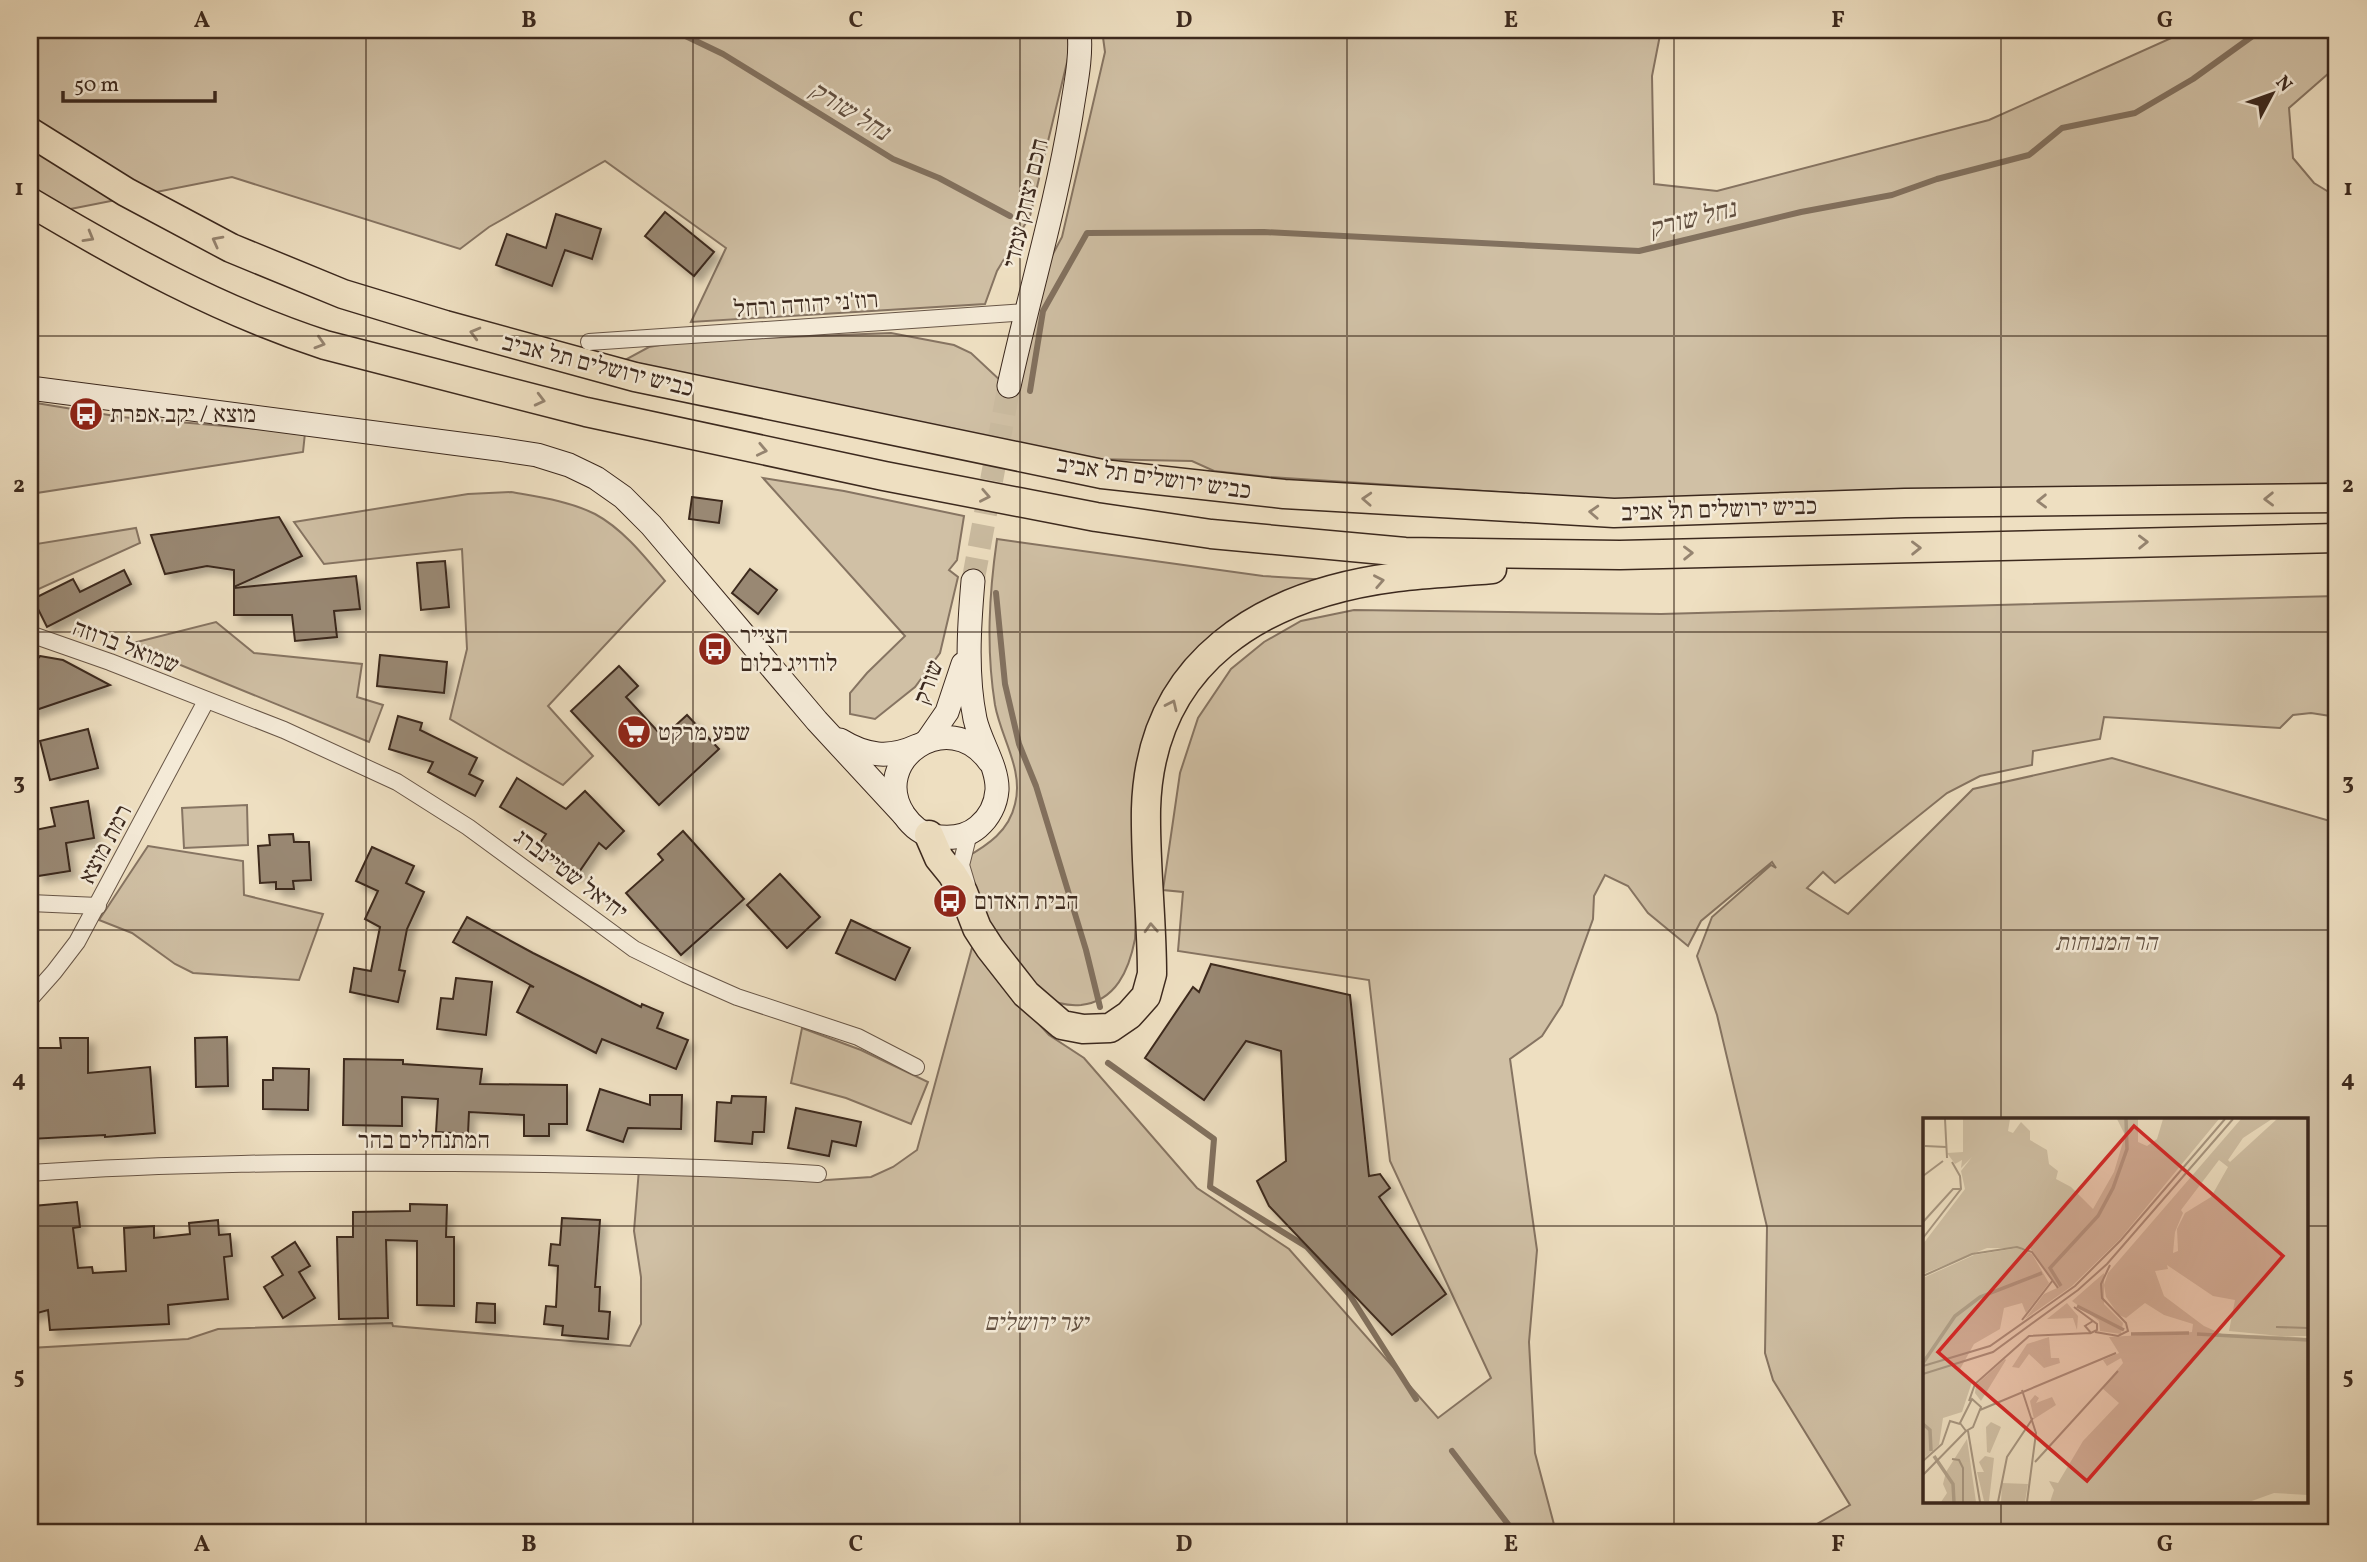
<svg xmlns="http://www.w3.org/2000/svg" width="2367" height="1562" viewBox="0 0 2367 1562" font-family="Vollkorn,'Frank Ruhl Libre',serif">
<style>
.green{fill:#d0c0a5;stroke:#867462;stroke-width:2;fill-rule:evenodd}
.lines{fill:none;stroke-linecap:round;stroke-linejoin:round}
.stream{stroke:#82715f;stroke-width:6}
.building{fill:#998873;stroke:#3c291e;stroke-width:2;filter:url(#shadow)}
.secondary-tunnel{stroke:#cabba0;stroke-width:23;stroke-dasharray:23 11;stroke-linecap:butt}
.street-casing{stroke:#685647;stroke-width:18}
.secondary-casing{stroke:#3c291e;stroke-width:25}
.highway-casing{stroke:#3c291e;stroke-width:31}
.street{stroke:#f4ead7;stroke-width:16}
.secondary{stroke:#f4ead7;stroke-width:23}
.highway{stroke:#eedfc1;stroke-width:28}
.oneway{stroke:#958470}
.grid{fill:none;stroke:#3c291e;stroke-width:2;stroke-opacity:0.55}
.labels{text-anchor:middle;stroke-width:5;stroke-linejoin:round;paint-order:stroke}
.street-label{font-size:24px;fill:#3c291e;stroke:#f4ead7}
.poi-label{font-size:24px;fill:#3c291e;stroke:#f4ead7;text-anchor:start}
.park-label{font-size:24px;font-style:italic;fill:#614f40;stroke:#f4ead7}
.water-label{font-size:26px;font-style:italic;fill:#5f4d3e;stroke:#f4ead7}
.inset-river{fill:none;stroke:#b1a18a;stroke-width:3.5}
.inset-road{fill:none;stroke:#a79680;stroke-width:2}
.view{fill:#d62828;fill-opacity:0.15;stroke:#d62828;stroke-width:3.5}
.inset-edge{fill:none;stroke:#3c291e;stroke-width:3.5}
.neatline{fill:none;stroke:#3c291e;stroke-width:2.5}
.grid-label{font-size:23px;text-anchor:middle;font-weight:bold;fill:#3c291e}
</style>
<defs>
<filter id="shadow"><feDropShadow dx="6" dy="6" stdDeviation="3.5" flood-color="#0004"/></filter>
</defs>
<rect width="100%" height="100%" fill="#eedfc1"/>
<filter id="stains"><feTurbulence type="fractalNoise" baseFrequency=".00286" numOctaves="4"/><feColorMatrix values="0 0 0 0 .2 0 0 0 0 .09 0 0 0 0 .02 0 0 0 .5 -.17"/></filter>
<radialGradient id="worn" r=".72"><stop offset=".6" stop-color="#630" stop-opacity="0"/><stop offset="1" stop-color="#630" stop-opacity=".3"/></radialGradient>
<!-- green -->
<g class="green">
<polygon points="30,30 1068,30 1069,54 1030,216 997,271 985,304 691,322 726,248 605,161 489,227 460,249 232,177 30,217"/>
<polygon points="1102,30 1661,30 1652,76 1654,184 1717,191 1989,120 2189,30 2337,30 2337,66 2289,108 2293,158 2314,183 2337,197 2337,483 1620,500 1269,477 1214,471 1192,461 1092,459 623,361 649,347 683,341 891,333 954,345 971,353 1003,383 1046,267 1062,237 1105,52"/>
<polygon points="30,402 121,417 305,433 303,452 30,494"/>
<polygon points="763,478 844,491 964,516 957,560 949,570 958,577 940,653 915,687 875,719 850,714 850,693 867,673 905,636"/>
<path d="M511,492C539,497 569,501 595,514C623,529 645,557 665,581L548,706L593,756L563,785L450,719L467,649L462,549L324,564L294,522L468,494Z"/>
<polygon points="136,528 140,543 30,593 30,545"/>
<path d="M997,539L1263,576L1330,580L1215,637L1140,789L1135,939C1129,970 1116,1001 1081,1005C1069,1006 1055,1003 1044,997C1036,992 996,940 989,930C979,913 972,877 965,858C988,845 1009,831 1015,804C1024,770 1001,738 995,705C986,648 989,595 997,539Z"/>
<path d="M2337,596V717L2311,713L2293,715L2280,728L2104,717L2100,739L2033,751L2032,765L1980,776L1947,793L1835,883L1823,872L1807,888L1848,914L1973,789L2112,758L2337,823V1532H1803L1850,1505L1773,1380L1765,1353L1767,1227L1717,1015L1697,956L1712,917L1771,865L1776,868L1772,862L1701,921L1688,946L1648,913L1628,886L1605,875L1594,896L1593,919L1562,1005L1542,1036L1510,1059L1537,1250L1529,1342L1535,1453L1556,1532H30V1348L188,1339L218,1329L392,1323L393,1326L630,1346L641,1324V1277L634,1231L639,1169L812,1181L871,1177L893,1167L917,1150L973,944L1011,994L1049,1035L1084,1058L1197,1188L1289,1249L1438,1418L1491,1378L1390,1161L1369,980L1178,951L1183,892L1163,890L1180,773L1198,718L1231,669L1264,642L1301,621L1354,610L1661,614ZM1924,1119H2306V1501H1924Z"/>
<polygon points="216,622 254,653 362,664 357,697 383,705 369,742 129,644"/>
<polygon points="247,805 248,845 184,848 182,808"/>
<polygon points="148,846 243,861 244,895 323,914 299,980 193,973 175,964 132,933 99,920"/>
<polygon points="802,1028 861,1050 928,1082 911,1124 846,1098 791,1083"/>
</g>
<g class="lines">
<!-- stream -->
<g class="stream">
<polyline points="673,30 723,54 893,159 939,178 1010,216"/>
<polyline points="1030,391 1043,311 1087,233 1264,232 1639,251 1801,212 1892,195 1937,179 2029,155 2062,128 2135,113 2193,79 2261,30"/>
<polyline points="996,593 1005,684 1019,744 1036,786 1086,950 1100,1007"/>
<polyline points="1108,1063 1214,1139 1210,1187 1307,1247 1349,1294 1416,1399"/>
<polyline points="1452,1451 1514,1532"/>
</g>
</g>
<!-- building -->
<g class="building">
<polygon points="665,212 714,252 694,276 645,236"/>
<polygon points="556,214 601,229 592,259 565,250 552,286 496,265 507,234 546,248"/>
<polygon points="692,497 722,501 719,523 689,519"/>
<polygon points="279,517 302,556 234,587 234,570 207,566 165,574 151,535"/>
<polygon points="445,561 449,607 421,610 417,563"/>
<polygon points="750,569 777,590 758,614 732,593"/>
<polygon points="124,570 131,584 47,627 33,599 73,579 80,592"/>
<polygon points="356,576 360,609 334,611 337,637 295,641 292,615 234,615 234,588"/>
<polygon points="380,655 447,662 444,693 377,686"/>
<polygon points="40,656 63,660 110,685 30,712 30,668"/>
<polygon points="619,666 638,686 626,697 663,737 687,715 719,749 659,805 571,711"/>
<polygon points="398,716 422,723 420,730 477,758 469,774 483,781 475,796 428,772 433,762 389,749"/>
<polygon points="88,729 98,768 50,780 40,741"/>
<polygon points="517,778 566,809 585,791 624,831 606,849 599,843 577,875 537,847 546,834 500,807"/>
<polygon points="88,801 94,838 66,843 70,871 38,876 30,831 55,826 51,808"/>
<polygon points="683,831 744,899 681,955 626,893 663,860 658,854"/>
<polygon points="293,834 294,842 309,842 311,880 293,881 294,889 276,889 276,882 260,883 258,846 270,845 269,835"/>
<polygon points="372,847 414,866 406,883 424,892 407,929 399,970 405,971 398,1002 350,992 354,968 371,971 380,927 365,919 378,891 356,881"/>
<polygon points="780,874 820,917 787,948 747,905"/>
<polygon points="467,917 533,953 641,1007 642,1004 663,1013 657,1028 688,1040 676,1069 602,1039 596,1053 517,1012 530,986 534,987 453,942"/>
<polygon points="851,920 910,948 895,980 836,953"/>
<polygon points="1211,964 1350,995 1369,1176 1380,1174 1390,1188 1379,1197 1446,1294 1392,1335 1269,1206 1257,1181 1286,1161 1281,1051 1246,1041 1204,1100 1145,1058 1193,987 1199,992"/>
<polygon points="456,978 492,982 486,1035 437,1029 441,998 453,999"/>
<polygon points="227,1037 228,1086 196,1087 195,1038"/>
<polygon points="60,1038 88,1038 88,1073 150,1067 155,1133 105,1137 105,1135 30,1139 30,1097 34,1097 33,1048 61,1048"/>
<polygon points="344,1059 403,1060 403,1064 482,1069 480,1084 567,1085 567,1124 549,1124 549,1136 524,1136 524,1115 469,1112 468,1134 436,1132 438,1099 402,1097 402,1126 343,1125"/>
<polygon points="273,1068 309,1069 308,1110 263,1109 263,1080 273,1080"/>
<polygon points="600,1089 650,1105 650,1095 682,1095 681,1129 628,1128 623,1142 587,1130"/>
<polygon points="732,1096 766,1097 764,1132 753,1132 752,1144 715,1141 717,1102 731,1103"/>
<polygon points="796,1108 861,1122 856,1146 832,1141 829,1156 788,1148"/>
<polygon points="77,1202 80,1227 73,1228 78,1268 92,1267 93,1273 126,1271 124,1228 154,1226 154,1238 190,1234 189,1223 218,1220 219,1235 230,1234 232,1256 224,1257 228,1299 168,1305 169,1324 50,1330 48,1310 30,1315 30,1222 35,1222 33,1206"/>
<polygon points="410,1204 447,1205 446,1237 454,1237 454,1306 417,1305 417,1241 386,1240 388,1318 339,1319 337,1237 353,1237 353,1212 410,1211"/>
<polygon points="562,1218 600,1220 595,1287 600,1287 599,1311 610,1312 608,1339 562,1335 563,1326 544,1324 546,1306 556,1307 558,1266 549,1265 551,1244 560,1245"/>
<polygon points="295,1242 310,1266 299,1272 315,1298 283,1318 264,1287 283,1275 272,1257"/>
<polygon points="477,1303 495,1304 495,1323 476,1322"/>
</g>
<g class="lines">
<!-- secondary-tunnel -->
<polyline class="secondary-tunnel" points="973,581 1009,386"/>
<!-- street casing -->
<g class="street-casing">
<g id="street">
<polyline points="589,342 1027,312"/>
<polyline points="30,634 110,662 284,730 397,782 468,827 634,949 685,974 737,997 858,1037 916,1067"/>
<polyline points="967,885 961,865 969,833"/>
<polyline points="30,903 98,906"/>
<polyline points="30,999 54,972 77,942 206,701"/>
<path d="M30,1173C171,1163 312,1162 453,1163C575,1164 696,1166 818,1174"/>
</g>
</g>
<!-- secondary casing -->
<g class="secondary-casing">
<g id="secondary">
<path d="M1009,386C1029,295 1056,206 1071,115C1075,87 1082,58 1079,30"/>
<polyline points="30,388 498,449 537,455 569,465 596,478 623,497 651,525 817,721 903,814"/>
<path d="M973,581C969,627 966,674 975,719C980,742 998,767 997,790C996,804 989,818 978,827C965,838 950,839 933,836C921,834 911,825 904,815C868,760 949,705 989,761"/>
<path d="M840,740C866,756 889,759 917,746"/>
<polyline points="927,741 947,712 963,664"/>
</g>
</g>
<!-- highway casing -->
<g class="highway-casing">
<g id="highway">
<polyline points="30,132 126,192 231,248 343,294 445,325 635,377 1102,474 1284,494 1614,513 1905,503 2337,498"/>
<path d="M30,202C126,259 218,310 325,345L586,412L884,476L1096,517L1211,534L1405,552L1620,555L2337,538"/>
<path d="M929,835L939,858L952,874L963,892L977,928L990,948L1026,994L1062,1025L1083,1029L1110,1028L1129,1015L1146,996L1152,974C1152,919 1145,864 1146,809C1150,661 1263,594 1397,577C1428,573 1460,572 1492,569"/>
</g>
</g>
<!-- street -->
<use href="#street" class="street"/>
<!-- secondary -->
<use href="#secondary" class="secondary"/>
<!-- highway -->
<use href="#highway" class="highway"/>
</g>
<!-- one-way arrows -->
<defs><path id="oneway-chevron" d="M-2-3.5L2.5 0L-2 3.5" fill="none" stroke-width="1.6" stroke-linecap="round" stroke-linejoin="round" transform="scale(1.75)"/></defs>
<g class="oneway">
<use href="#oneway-chevron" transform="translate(89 237) rotate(30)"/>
<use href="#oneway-chevron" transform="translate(217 241) rotate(-152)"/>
<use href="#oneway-chevron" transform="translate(475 333) rotate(-165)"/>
<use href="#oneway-chevron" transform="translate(320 343) rotate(17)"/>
<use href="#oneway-chevron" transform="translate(540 400) rotate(14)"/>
<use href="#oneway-chevron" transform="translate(762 450) rotate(12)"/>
<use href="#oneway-chevron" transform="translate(985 496) rotate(11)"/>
<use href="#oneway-chevron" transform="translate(1367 499) rotate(-177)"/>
<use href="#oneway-chevron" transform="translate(2269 499) rotate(179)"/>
<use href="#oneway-chevron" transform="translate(2042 501) rotate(179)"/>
<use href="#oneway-chevron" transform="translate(1594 512) rotate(-177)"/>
<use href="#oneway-chevron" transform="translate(2143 542) rotate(-1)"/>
<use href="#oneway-chevron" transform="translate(1916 548) rotate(-1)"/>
<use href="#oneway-chevron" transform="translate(1688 553) rotate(-1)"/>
<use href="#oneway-chevron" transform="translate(1379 581) rotate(-11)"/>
<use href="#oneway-chevron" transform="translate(1172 705) rotate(-65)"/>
<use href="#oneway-chevron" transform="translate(1151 928) rotate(-93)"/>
</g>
<!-- grid -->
<path class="grid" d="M366,30V1532M693,30V1532M1020,30V1532M1347,30V1532M1674,30V1532M2001,30V1119M30,336H2337M30,632H2337M30,930H2337M30,1226H1924M2306,1226H2337M2001,1501V1532"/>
<!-- icons -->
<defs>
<g id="bus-disc" transform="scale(1.75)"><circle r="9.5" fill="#8f2418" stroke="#f4ead7"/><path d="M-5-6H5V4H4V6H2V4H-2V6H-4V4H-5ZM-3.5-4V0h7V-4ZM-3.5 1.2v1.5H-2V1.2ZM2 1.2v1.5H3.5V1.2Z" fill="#fff"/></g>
<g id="supermarket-disc" transform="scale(1.75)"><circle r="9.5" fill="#8f2418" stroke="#f4ead7"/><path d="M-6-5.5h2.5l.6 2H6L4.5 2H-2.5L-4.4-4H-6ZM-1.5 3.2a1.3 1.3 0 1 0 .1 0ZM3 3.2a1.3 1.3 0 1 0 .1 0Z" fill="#fff"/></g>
</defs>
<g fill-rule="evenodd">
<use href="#bus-disc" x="86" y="414"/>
<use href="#bus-disc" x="715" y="649"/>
<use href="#supermarket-disc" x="634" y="732"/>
<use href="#bus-disc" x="950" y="901"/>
</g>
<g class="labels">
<!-- street labels -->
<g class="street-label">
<text transform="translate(1025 203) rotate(-77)" y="8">חכם יצחק עמדי</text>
<text transform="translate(806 304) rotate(-4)" y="8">רוז'ני יהודה ורחל</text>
<text transform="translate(598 365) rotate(14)" y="8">כביש ירושלים תל אביב</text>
<text transform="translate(1154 477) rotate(8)" y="8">כביש ירושלים תל אביב</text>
<text transform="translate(1719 509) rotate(-2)" y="8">כביש ירושלים תל אביב</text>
<text transform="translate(126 646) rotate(21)" y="8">שמואל ברוזה</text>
<text transform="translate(928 682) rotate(-70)" y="8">שורק</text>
<text transform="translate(105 844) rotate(-62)" y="8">רמת מוצא</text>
<text transform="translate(571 874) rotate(37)" y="8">יחיאל שטיינברג</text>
<text x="424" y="1148">המתנחלים בהר</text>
</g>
<!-- poi labels -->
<g class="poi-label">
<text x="110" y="422">מוצא / יקב אפרת</text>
<text x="740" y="643">הצייר<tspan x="740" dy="28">לודויג בלום</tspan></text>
<text x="658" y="740">שפע מרקט</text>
<text x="974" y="909">הבית האדום</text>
</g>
<!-- park labels -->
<g class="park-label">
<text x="2106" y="950">הר המנוחות</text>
<text x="1036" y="1330">יער ירושלים</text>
</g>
<!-- water labels -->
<g class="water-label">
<text transform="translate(850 110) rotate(32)" y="9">נחל שורק</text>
<text transform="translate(1692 218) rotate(-14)" y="9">נחל שורק</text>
</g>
</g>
<!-- overview -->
<g transform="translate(1923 1118)">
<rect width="385" height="385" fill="#eedfc1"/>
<path d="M40,1H87L85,13L90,15L98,4L107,13V22L124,32L126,46L135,53L133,61L148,69L170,91L191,54L202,17L194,1H215V24L224,28L234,21L240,1H296L197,121L149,168L102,201L121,176L134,170L107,130H64L0,156V126L42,71L38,53L49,39L38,50L39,42L32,46L24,35L40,34ZM318,1H349L320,20L305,42L307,44L354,1H385V218H359L385,220V377L351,375L326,384H127L131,372L126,363L135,365L160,323L196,285L179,270L200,245L196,235L198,240L184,248L180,242L196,235L186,219L269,214L270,206L241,197L222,185L203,200L196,197L183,179L181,167L185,155ZM296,42L305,49L288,79L262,95L254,111L255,133L250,135L252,114L260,95L258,92ZM244,147L290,178L312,182L306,213L357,218L299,216L281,208L241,178L232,153L245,151ZM95,130L109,136L126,165L103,195L99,185L81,190L77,211L51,226L36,253L49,264L39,294L20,300L16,327L0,341V160L51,137ZM181,155V186L200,205L198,216L177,213L176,203L149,183ZM144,185L155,198L154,212L150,200L124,201ZM126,219L128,240H136L137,245L121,250L106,236L96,250L89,249L104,226ZM82,241L83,242L58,283L52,275L53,267ZM112,277L116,280L113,285L129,279L133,287L111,301L107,283ZM68,304L78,309L67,335L64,334L63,309ZM44,321L53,384H18L24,375L20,366L23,354ZM62,338L71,340L66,383H61L54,354H61L56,344ZM79,365L105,366L102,384H78Z" fill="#d0c0a5" fill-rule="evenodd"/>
<path class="inset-river" d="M138,168L127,150L175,98L190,70L204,31L203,1M154,188L201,212M208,216L266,215M274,216L385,222M0,245L32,198L57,179L119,155M0,306L7,312L8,333M11,338L30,366L31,384"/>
<path class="inset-road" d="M22,1L24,40M2,28L23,29M0,58L20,43M0,104L30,71H38M0,120L38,71L37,58L29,44M0,158L49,136L94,129L109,134L135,170M151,189L174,206V212L168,215L162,208L170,203M99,202L130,162M353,209L385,210M172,214L195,218L205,213L203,205L179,180L178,166L187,147M0,248L67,228L152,168L198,122L302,1M0,256L70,234L155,172L184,146L310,1M99,272L113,315L104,384M49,281L58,289L50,309L43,313L37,305ZM46,283L52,266L106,218L168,215M57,292L193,235M45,313L57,384M29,341L36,342L40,350V384M0,343L19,326L27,303L37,306M112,344L195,253M0,357L43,313M75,384L84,339L110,300"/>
<path class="view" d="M211,8L360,138L164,363L15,234Z"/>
<rect width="385" height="385" class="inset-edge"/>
</g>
<!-- margin -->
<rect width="2367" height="1562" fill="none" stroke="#eedfc1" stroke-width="77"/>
<!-- north arrow -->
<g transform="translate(2272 94) rotate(49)" stroke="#f4ead7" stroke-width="5" paint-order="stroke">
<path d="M0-5L12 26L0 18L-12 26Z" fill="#3c291e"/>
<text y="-10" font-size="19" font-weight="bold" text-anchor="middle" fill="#3c291e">N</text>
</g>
<!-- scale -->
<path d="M63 91v10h152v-10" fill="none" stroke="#3c291e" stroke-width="3.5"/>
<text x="74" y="91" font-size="21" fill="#3c291e" stroke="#f4ead7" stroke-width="5" paint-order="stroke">50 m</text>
<rect x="38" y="38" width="2290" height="1486" class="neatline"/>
<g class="grid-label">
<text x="202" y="27">A</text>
<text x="529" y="27">B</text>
<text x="856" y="27">C</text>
<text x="1184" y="27">D</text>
<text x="1511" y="27">E</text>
<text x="1838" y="27">F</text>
<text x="2165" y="27">G</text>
<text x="19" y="195">1</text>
<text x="2348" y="195">1</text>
<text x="19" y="492">2</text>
<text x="2348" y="492">2</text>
<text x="19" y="789">3</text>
<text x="2348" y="789">3</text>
<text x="19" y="1086">4</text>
<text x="2348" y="1086">4</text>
<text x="19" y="1383">5</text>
<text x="2348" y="1383">5</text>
<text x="202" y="1551">A</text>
<text x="529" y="1551">B</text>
<text x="856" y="1551">C</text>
<text x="1184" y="1551">D</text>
<text x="1511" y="1551">E</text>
<text x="1838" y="1551">F</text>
<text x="2165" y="1551">G</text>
</g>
<rect width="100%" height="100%" filter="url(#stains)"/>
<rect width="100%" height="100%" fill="url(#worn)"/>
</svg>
